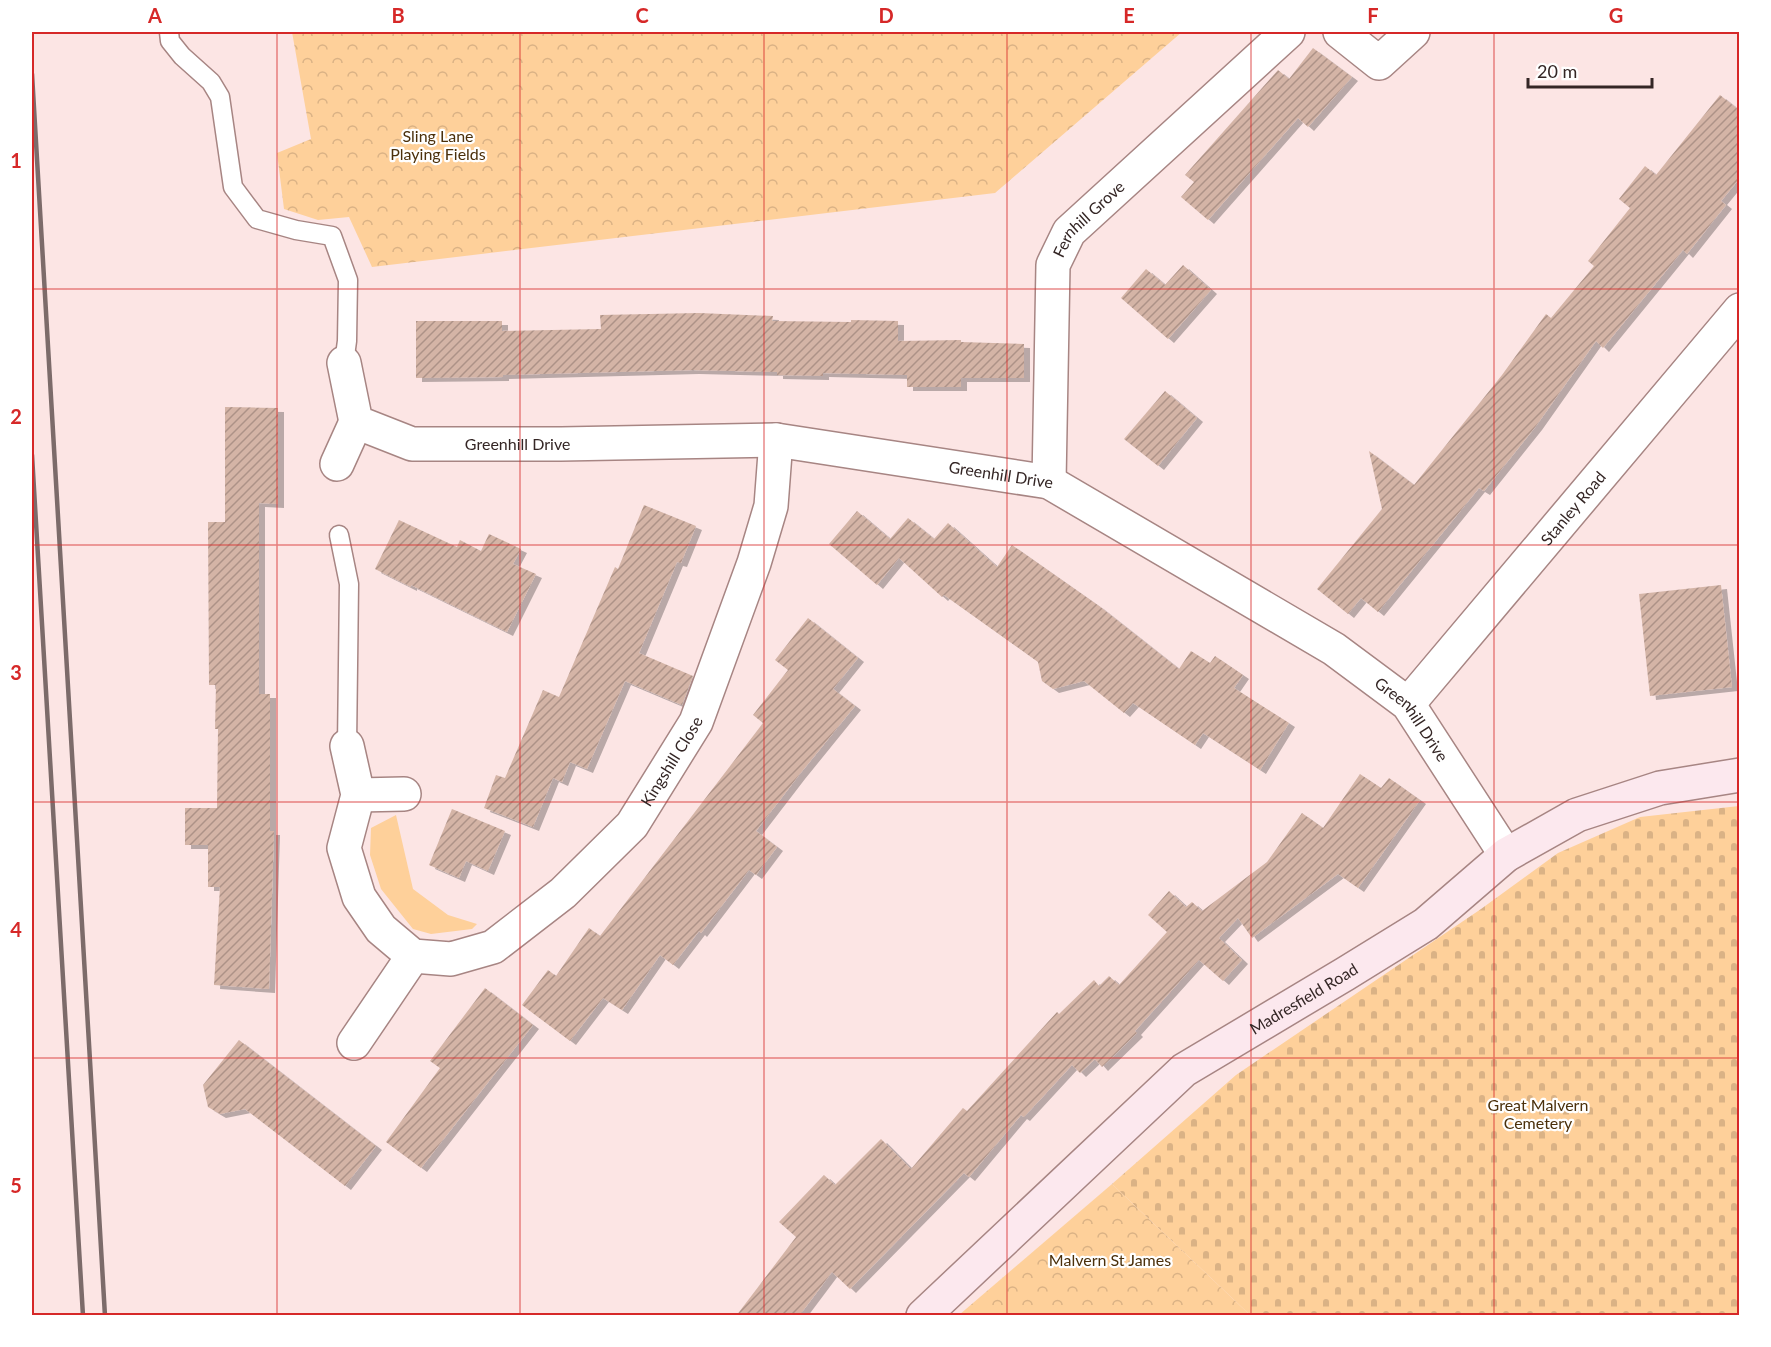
<svg xmlns="http://www.w3.org/2000/svg" width="1771" height="1347" viewBox="0 0 1771 1347" font-family="Lato,sans-serif">
<style>
.grass{fill:#fed09a}
.cemetery{fill:url(#cemetery-stones)}
.park{fill:url(#park-crowns)}
.building{fill:url(#building-hatch);filter:url(#shadow)}
.lines{fill:none;stroke-linecap:round;stroke-linejoin:round}
.lane-casing{stroke:#a78583;stroke-width:21}
.street-casing{stroke:#a78583;stroke-width:36}
.secondary-casing{stroke:#a78583;stroke-width:36}
.lane{stroke:#fff;stroke-width:18}
.street{stroke:#fff;stroke-width:33}
.secondary{stroke:#fce8ee;stroke-width:33}
.rail{stroke:#7c6b6a;stroke-width:4.5}
.grid{fill:none;stroke:#d62828;stroke-width:1.5;stroke-opacity:0.55}
.labels{text-anchor:middle;stroke-width:4.5;stroke-linejoin:round;paint-order:stroke}
.park-label{font-size:16px;fill:#4b300b;stroke:#fff}
.street-label{font-size:16px;fill:#342625;stroke:#fff}
.neatline{fill:none;stroke:#d62828;stroke-width:2}
.grid-label{font-size:20px;text-anchor:middle;font-weight:bold;fill:#d62828}
</style>
<defs>
<pattern id="cemetery-stones" width="16" height="16" patternUnits="userSpaceOnUse" patternTransform="scale(1.5)"><rect width="16" height="16" fill="#fed09a"/><path d="M2 7V4a2 2 0 0 1 4 0v3zM10 15v-3a2 2 0 0 1 4 0v3z" fill="#dab285"/></pattern>
<pattern id="park-crowns" width="20" height="18" patternUnits="userSpaceOnUse" patternTransform="scale(1.5)"><rect width="20" height="18" fill="#fed09a"/><path d="M2 6a3 3 0 1 1 6 0M12 15a3 3 0 1 1 6 0" fill="none" stroke="#dab285"/></pattern>
<pattern id="building-hatch" width="6" height="6" patternUnits="userSpaceOnUse" patternTransform="scale(1.5)"><rect width="6" height="6" fill="#d4b4a6"/><path d="M-1 1l2-2M0 6l6-6M5 7l2-2" fill="none" stroke="#ad9287"/></pattern>
<filter id="shadow"><feDropShadow dx="6" dy="4" stdDeviation="0" flood-color="#0004"/></filter>
</defs>
<rect width="100%" height="100%" fill="#fce5e4"/>
<!-- grass -->
<polygon class="grass" points="396,815 413,889 448,915 477,924 472,929 431,934 413,929 381,889 370,855 371,828"/>
<!-- cemetery -->
<polygon class="cemetery" points="1739,806 1739,1315 1250,1315 1112,1184 1236,1075 1481,909 1558,853 1640,817"/>
<!-- park -->
<g class="park">
<polygon points="292,32 1182,32 995,193 372,267 349,217 318,220 284,209 277,153 311,139"/>
<polygon points="1112,1184 1250,1315 959,1315"/>
</g>
<!-- building -->
<g class="building">
<polygon points="1313,48 1352,77 1308,127 1298,118 1208,220 1181,197 1194,182 1185,175 1278,70 1289,79"/>
<polygon points="1720,95 1740,111 1740,178 1721,201 1726,205 1687,254 1683,250 1603,348 1596,341 1536,426 1484,491 1479,488 1378,612 1361,598 1348,614 1317,589 1382,509 1369,451 1414,485 1502,375 1546,314 1551,318 1594,266 1588,261 1630,208 1619,199 1645,166 1656,175"/>
<polygon points="1183,265 1211,290 1168,339 1121,298 1146,269 1165,285"/>
<polygon points="699,313 773,316 772,321 851,322 851,320 898,321 898,341 961,340 961,342 1024,344 1024,378 961,378 961,387 907,387 907,375 823,373 823,376 777,375 777,372 693,370 503,375 503,377 416,378 416,321 502,321 502,331 601,329 600,315"/>
<polygon points="1165,391 1197,418 1158,466 1124,439"/>
<polygon points="225,407 278,408 278,504 259,503 259,694 270,694 270,831 274,831 269,989 214,985 220,887 208,887 208,845 185,845 185,808 217,808 218,729 215,729 216,685 209,685 208,522 225,522"/>
<polygon points="644,505 696,526 681,563 677,562 639,653 693,676 682,705 625,681 587,769 570,762 562,782 553,778 533,827 484,808 496,775 505,778 543,690 559,697 615,567 618,569"/>
<polygon points="857,511 890,539 908,518 934,539 948,523 997,567 1012,545 1099,606 1179,669 1191,651 1210,663 1215,656 1243,675 1234,688 1289,723 1260,770 1203,733 1195,745 1133,703 1124,713 1084,681 1053,689 1042,681 1038,662 944,595 942,597 899,558 877,585 829,544"/>
<polygon points="399,520 457,547 460,540 481,551 489,534 521,549 513,564 536,574 507,632 411,585 411,587 375,569"/>
<polygon points="1721,585 1732,687 1650,696 1639,594"/>
<polygon points="808,618 858,658 833,689 855,706 799,775 756,831 777,847 756,875 749,870 701,933 699,931 673,965 660,955 622,1010 603,998 570,1041 522,1005 548,970 556,976 589,928 600,936 763,723 753,715 788,670 775,660"/>
<polygon points="1360,774 1381,788 1389,778 1420,800 1358,888 1338,874 1252,938 1238,918 1219,938 1242,960 1223,981 1199,960 1135,1031 1137,1033 1102,1067 1095,1059 1080,1073 1072,1065 1024,1117 1021,1115 969,1177 964,1173 850,1289 832,1272 799,1316 736,1316 796,1237 779,1222 824,1175 835,1185 881,1139 911,1169 963,1108 967,1111 1057,1012 1059,1014 1094,980 1099,986 1109,976 1119,985 1167,932 1148,915 1169,891 1186,907 1192,902 1202,911 1267,862 1302,813 1323,828"/>
<polygon points="452,809 505,831 488,871 466,861 459,878 429,865"/>
<polygon points="485,988 533,1025 421,1168 386,1142 440,1068 430,1061"/>
<polygon points="239,1040 376,1146 345,1186 245,1109 220,1114 208,1107 203,1085"/>
</g>
<g class="lines">
<!-- lane casing -->
<g class="lane-casing">
<g id="lane">
<polyline points="169,32 170,41 182,56 211,82 220,97 233,187 257,219 296,230 332,236 348,280 347,341 344,363"/>
<polyline points="339,535 349,584 347,746"/>
</g>
</g>
<!-- street casing -->
<g class="street-casing">
<g id="street">
<polyline points="1340,32 1379,63 1413,32"/>
<path id="s1" d="M344,363L356,422L412,444H561L776,440L1049,482L1334,649L1408,704L1506,855"/>
<polyline points="337,464 356,422"/>
<path id="s2" d="M1049,482L1053,265L1069,232L1288,32"/>
<path id="s3" d="M1408,704L1740,310"/>
<path id="s4" d="M347,746L358,795L344,848L359,897L381,929L413,956L451,959L493,947L563,893L632,825L696,722L754,563L771,506L776,440"/>
<polyline points="358,795 404,794"/>
<polyline points="354,1043 413,956"/>
</g>
</g>
<!-- secondary casing -->
<g class="secondary-casing">
<g id="secondary">
<path id="s5" d="M923,1316L1184,1070L1345,974L1426,924L1506,855L1577,815L1660,788L1740,775"/>
</g>
</g>
<!-- lane -->
<use href="#lane" class="lane"/>
<!-- street -->
<use href="#street" class="street"/>
<!-- secondary -->
<use href="#secondary" class="secondary"/>
<!-- rail -->
<g class="rail">
<polyline points="32,74 105,1316"/>
<polyline points="32,455 83,1316"/>
</g>
</g>
<!-- grid -->
<path class="grid" d="M277,32V1316M520,32V1316M764,32V1316M1007,32V1316M1251,32V1316M1494,32V1316M32,289H1740M32,545H1740M32,802H1740M32,1058H1740"/>
<g class="labels">
<!-- park labels -->
<g class="park-label">
<text x="438" y="142">Sling Lane<tspan x="438" dy="18">Playing Fields</tspan></text>
<text x="1538" y="1111">Great Malvern<tspan x="1538" dy="18">Cemetery</tspan></text>
<text x="1110" y="1266">Malvern St James</text>
</g>
<!-- street labels -->
<g class="street-label">
<text dy="6" stroke="none"><textPath href="#s2" startOffset="276">Fernhill Grove</textPath></text>
<text dy="6" stroke="none"><textPath href="#s1" startOffset="226">Greenhill Drive</textPath></text>
<text dy="6" stroke="none"><textPath href="#s1" startOffset="712">Greenhill Drive</textPath></text>
<text dy="6" stroke="none"><textPath href="#s3" startOffset="256">Stanley Road</textPath></text>
<text dy="6" stroke="none"><textPath href="#s1" startOffset="1197">Greenhill Drive</textPath></text>
<text dy="6" stroke="none"><textPath href="#s4" startOffset="579">Kingshill Close</textPath></text>
<text dy="6" stroke="none"><textPath href="#s5" startOffset="498">Madresfield Road</textPath></text>
</g>
</g>
<!-- border -->
<rect width="1771" height="1347" fill="none" stroke="#ffffff" stroke-width="66"/>
<!-- scale -->
<path d="M1528 78v9h124v-9" fill="none" stroke="#342625" stroke-width="3"/>
<text x="1537" y="78" font-size="18" fill="#342625" stroke="#ffffff" stroke-width="4.5" paint-order="stroke">20 m</text>
<rect x="33" y="33" width="1705" height="1281" class="neatline"/>
<g class="grid-label">
<text x="155" y="23">A</text>
<text x="398" y="23">B</text>
<text x="642" y="23">C</text>
<text x="886" y="23">D</text>
<text x="1129" y="23">E</text>
<text x="1373" y="23">F</text>
<text x="1616" y="23">G</text>
<text x="16" y="168">1</text>
<text x="16" y="424">2</text>
<text x="16" y="680">3</text>
<text x="16" y="937">4</text>
<text x="16" y="1193">5</text>
</g>
</svg>
